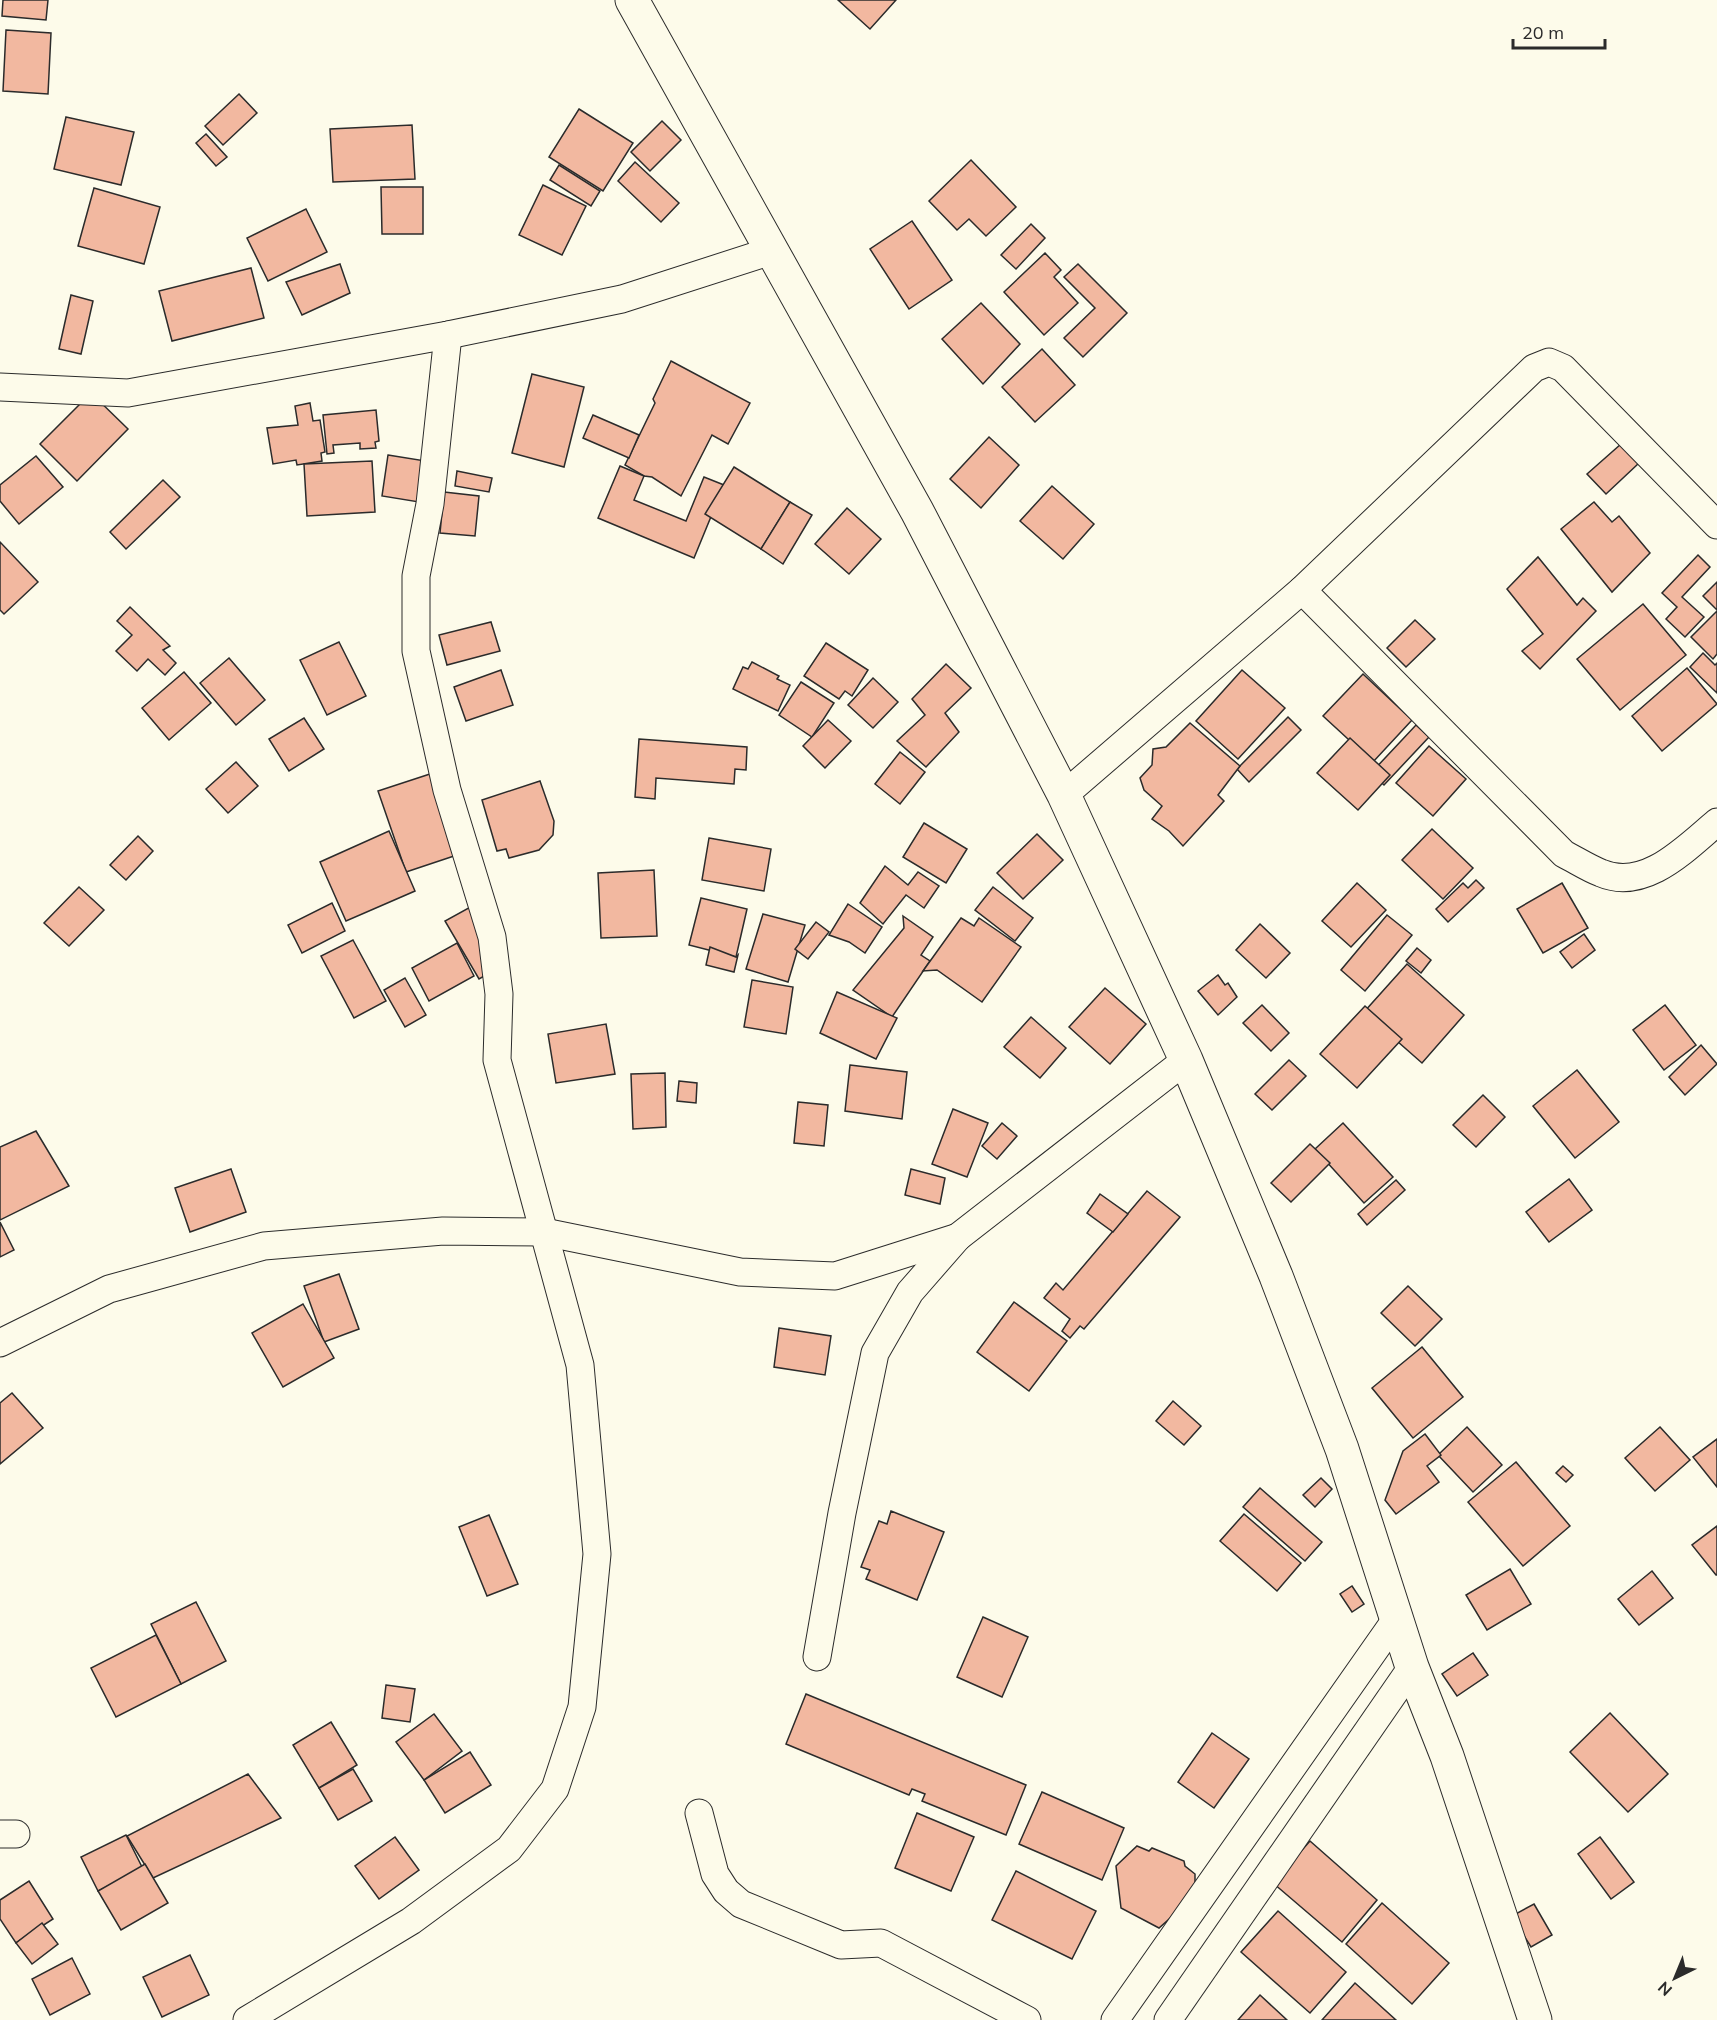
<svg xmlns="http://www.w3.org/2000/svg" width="1717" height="2020" viewBox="0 0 1717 2020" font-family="Mulish,sans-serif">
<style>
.building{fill:#f2b8a0;stroke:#2b2b2b;stroke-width:1.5}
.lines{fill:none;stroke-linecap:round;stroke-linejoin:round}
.minor-casing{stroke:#2b2b2b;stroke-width:29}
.tertiary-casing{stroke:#2b2b2b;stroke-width:35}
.minor{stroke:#fdfbea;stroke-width:27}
.tertiary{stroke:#fdfbea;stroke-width:33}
</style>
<rect width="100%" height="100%" fill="#fdfbea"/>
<!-- building -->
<g class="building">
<polygon points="3,0 48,0 46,20 2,16"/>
<polygon points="838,0 896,0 870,29"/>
<polygon points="6,30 51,33 48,94 3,91"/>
<polygon points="239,94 257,113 223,145 205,126"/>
<polygon points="579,109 633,143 603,191 549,157"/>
<polygon points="66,117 134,132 121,185 54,169"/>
<polygon points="662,121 681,140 650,171 631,152"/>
<polygon points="412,125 415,179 333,182 330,129"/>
<polygon points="206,134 227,157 216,166 196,143"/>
<polygon points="971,160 1016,207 986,236 969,219 957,230 929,201"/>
<polygon points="635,162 679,203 661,222 618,181"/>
<polygon points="559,165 600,191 591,206 550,180"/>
<polygon points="543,185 586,206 562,255 519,235"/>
<polygon points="381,187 423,187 423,234 382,234"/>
<polygon points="94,188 160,207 144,264 78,246"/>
<polygon points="306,209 327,252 268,281 247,238"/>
<polygon points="912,221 952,280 909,309 870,249"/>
<polygon points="1031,224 1045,238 1016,269 1001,255"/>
<polygon points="1045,253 1061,270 1054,277 1078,303 1044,335 1004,292"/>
<polygon points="340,264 350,293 302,315 286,282"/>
<polygon points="1078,264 1127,313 1083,357 1064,338 1095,308 1064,277"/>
<polygon points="251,268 264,318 172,341 159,291"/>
<polygon points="71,295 93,301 81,354 59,349"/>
<polygon points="981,303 1020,344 983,384 942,339"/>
<polygon points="1042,349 1075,385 1035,422 1002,387"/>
<polygon points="671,361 750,403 728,444 712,435 681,496 652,477 644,476 625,465 655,403 653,399"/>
<polygon points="532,374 584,387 564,467 512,453"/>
<polygon points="91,393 128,429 77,481 40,444"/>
<polygon points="310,403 313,421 320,420 325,452 321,453 322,461 297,465 296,460 273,464 267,428 298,425 295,406"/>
<polygon points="376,410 379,441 375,442 376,448 360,449 360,443 333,445 334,453 327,454 323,415"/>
<polygon points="593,415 639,435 629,458 583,438"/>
<polygon points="989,437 1019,465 981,508 950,479"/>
<polygon points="1621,444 1639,463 1606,494 1587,474"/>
<polygon points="388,455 432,462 425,503 382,496"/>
<polygon points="36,456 63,487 19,524 0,501 0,485"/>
<polygon points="372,461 375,512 307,516 304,464"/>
<polygon points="620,466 644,476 634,500 686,521 704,477 724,485 694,558 598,518"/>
<polygon points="734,467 790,502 761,549 705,514"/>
<polygon points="457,471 492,478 489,492 455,486"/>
<polygon points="163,480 180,497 126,549 110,532"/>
<polygon points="1052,486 1094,524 1063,559 1020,521"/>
<polygon points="444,492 479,496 475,536 440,533"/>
<polygon points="790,502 812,515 783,564 761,549"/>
<polygon points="1594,502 1612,522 1619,516 1650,553 1612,592 1561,529"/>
<polygon points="847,508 881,539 849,574 815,544"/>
<polygon points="0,542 38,582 4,614 0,610"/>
<polygon points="1698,555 1710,567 1682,597 1704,617 1685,637 1666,619 1677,607 1662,593"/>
<polygon points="1538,557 1577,605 1583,598 1596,611 1540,669 1522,651 1543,634 1507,589"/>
<polygon points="1717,582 1717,610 1703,596"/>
<polygon points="1643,604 1686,655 1620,710 1577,659"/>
<polygon points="130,607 170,646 163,650 176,663 165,675 148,659 137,671 116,651 132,635 117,621"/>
<polygon points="1717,611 1717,654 1713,659 1691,637"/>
<polygon points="1415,620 1435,639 1406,667 1387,648"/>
<polygon points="491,622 500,651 447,665 439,635"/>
<polygon points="339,642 366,696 327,715 300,660"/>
<polygon points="826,643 868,670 852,696 845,691 839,699 804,676"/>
<polygon points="1703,653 1715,665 1717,663 1717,693 1690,667"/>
<polygon points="229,658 265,700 236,725 200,683"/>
<polygon points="752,662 779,676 777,679 790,685 778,711 733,689 743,667 748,669"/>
<polygon points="946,664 971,688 945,713 959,732 926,767 897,741 925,715 912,699"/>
<polygon points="1687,668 1717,704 1662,751 1632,716"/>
<polygon points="501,670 513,705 466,721 454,687"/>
<polygon points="1242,670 1285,708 1238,759 1196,721"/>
<polygon points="184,672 211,703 169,740 142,708"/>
<polygon points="1363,674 1412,720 1373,762 1323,716"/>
<polygon points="873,678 898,702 873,728 848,705"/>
<polygon points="801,682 834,703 812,737 779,715"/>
<polygon points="1288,717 1301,730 1249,782 1237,769"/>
<polygon points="304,718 324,749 289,771 269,739"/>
<polygon points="828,720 851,741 825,768 803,746"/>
<polygon points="1190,723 1240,766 1218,795 1224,801 1183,846 1169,831 1152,819 1162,806 1144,790 1140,778 1152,765 1153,749 1166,747"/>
<polygon points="1416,725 1429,737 1384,785 1371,773"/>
<polygon points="1350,738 1390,775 1358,810 1317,773"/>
<polygon points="639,739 747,747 746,770 735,769 734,784 656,778 655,799 635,797"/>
<polygon points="1429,746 1466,779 1433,816 1396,783"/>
<polygon points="900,752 925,772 900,804 875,784"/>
<polygon points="236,762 258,786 228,813 206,789"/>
<polygon points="433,773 460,854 406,872 378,791"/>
<polygon points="540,781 554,821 553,835 539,850 509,858 506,849 497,851 482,800"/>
<polygon points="924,823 967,849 946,883 903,857"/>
<polygon points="1432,829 1473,868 1443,899 1402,860"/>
<polygon points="389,831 415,891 346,921 320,862"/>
<polygon points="1037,834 1063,860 1023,899 997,873"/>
<polygon points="138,836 153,851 126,880 110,865"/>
<polygon points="709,838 771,849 764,891 702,880"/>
<polygon points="885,866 908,885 918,872 939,886 924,908 906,895 883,924 860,903"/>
<polygon points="654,870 657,936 601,938 598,873"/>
<polygon points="1476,880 1484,888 1448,922 1436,909 1463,883 1468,888"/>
<polygon points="1357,883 1386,910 1351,947 1322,921"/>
<polygon points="1562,883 1588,928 1543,953 1517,909"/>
<polygon points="79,887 104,910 69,946 44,923"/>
<polygon points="993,887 1033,918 1015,941 975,910"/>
<polygon points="701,898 747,909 736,957 689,945"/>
<polygon points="332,903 345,931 302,953 288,925"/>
<polygon points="848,904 882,927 865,953 849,942 829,935"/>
<polygon points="474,905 504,965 479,979 445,921"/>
<polygon points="763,914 805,925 788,982 746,969"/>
<polygon points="1387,915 1412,935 1365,991 1341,970"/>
<polygon points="903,916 933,937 921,955 930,961 892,1017 853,990 904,928"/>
<polygon points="961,918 974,926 979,918 1021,947 982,1002 937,970 923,971"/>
<polygon points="816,922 829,932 808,959 795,949"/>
<polygon points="1260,924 1290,953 1266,978 1236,950"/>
<polygon points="1584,934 1595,950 1572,968 1560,952"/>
<polygon points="353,940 386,1001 354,1018 321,956"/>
<polygon points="457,943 474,976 429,1001 412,968"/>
<polygon points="710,947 736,957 738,955 734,972 706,965"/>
<polygon points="1417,948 1431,960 1421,973 1406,961"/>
<polygon points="1407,964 1464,1015 1422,1063 1364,1012"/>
<polygon points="1218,975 1225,985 1228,983 1237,997 1218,1015 1198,991"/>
<polygon points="405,978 426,1015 405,1027 384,990"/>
<polygon points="752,980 793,987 786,1034 744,1027"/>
<polygon points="1105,988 1146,1024 1110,1064 1069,1027"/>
<polygon points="837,992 897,1018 876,1059 820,1033"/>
<polygon points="1262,1005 1289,1033 1271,1051 1243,1023"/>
<polygon points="1665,1005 1696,1045 1664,1070 1633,1030"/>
<polygon points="1365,1006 1402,1039 1357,1088 1320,1054"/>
<polygon points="1031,1017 1066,1048 1040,1078 1004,1047"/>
<polygon points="606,1024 615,1074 556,1083 548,1034"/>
<polygon points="1701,1045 1717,1064 1685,1095 1669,1077"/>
<polygon points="1289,1060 1306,1076 1272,1110 1255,1094"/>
<polygon points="850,1065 907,1072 902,1119 845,1111"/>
<polygon points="1577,1070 1619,1122 1575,1158 1533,1106"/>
<polygon points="665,1073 666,1127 633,1129 631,1074"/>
<polygon points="679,1081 697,1083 696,1103 677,1101"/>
<polygon points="1483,1095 1505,1117 1476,1147 1453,1125"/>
<polygon points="798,1102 828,1105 824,1146 794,1143"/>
<polygon points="953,1109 988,1123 967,1177 932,1164"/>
<polygon points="1002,1123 1017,1136 997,1159 982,1146"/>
<polygon points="1343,1123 1393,1177 1364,1203 1315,1149"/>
<polygon points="36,1131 69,1186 0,1220 0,1147"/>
<polygon points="1310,1144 1330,1163 1291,1202 1271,1183"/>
<polygon points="231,1169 246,1212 190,1232 175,1188"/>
<polygon points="911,1169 945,1178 940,1204 905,1195"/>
<polygon points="1569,1179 1592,1210 1549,1242 1526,1212"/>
<polygon points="1396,1180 1405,1190 1367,1225 1358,1214"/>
<polygon points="1147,1191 1180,1217 1084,1329 1080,1326 1070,1338 1062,1331 1070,1319 1044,1298 1056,1283 1063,1290"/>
<polygon points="1100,1194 1128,1214 1113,1232 1087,1213"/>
<polygon points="0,1222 14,1250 0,1257"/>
<polygon points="339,1274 359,1329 324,1342 304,1286"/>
<polygon points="1408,1286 1442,1319 1415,1346 1381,1313"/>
<polygon points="1014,1302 1067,1341 1029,1391 977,1352"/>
<polygon points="303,1304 334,1358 283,1387 252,1333"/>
<polygon points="779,1328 831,1336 825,1375 774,1367"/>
<polygon points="1422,1347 1463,1397 1413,1438 1372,1388"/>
<polygon points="12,1393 43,1428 0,1464 0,1403"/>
<polygon points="1173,1401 1201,1426 1184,1445 1156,1421"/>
<polygon points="1467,1427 1502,1465 1473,1492 1438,1455"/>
<polygon points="1660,1427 1690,1460 1655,1491 1625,1458"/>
<polygon points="1425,1434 1441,1455 1427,1466 1439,1482 1396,1514 1385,1500 1403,1451"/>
<polygon points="1717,1439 1717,1487 1693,1457"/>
<polygon points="1516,1462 1570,1526 1523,1566 1468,1502"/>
<polygon points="1563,1466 1573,1475 1566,1482 1556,1473"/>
<polygon points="1321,1478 1332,1489 1315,1507 1303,1495"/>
<polygon points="1260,1488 1322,1542 1305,1561 1243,1507"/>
<polygon points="891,1511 944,1532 917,1600 866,1579 870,1570 861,1567 879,1521 887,1524"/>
<polygon points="1244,1514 1301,1563 1277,1591 1220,1541"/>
<polygon points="489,1515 518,1584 487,1596 459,1527"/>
<polygon points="1717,1526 1717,1575 1716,1575 1692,1545"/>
<polygon points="1510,1569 1531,1604 1487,1630 1466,1595"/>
<polygon points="1652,1571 1673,1598 1639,1625 1618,1599"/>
<polygon points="1352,1586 1364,1604 1352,1612 1340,1594"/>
<polygon points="196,1602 226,1661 181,1684 151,1624"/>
<polygon points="983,1617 1028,1637 1002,1697 957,1677"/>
<polygon points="156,1635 181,1684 116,1717 91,1668"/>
<polygon points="1473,1653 1488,1675 1457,1696 1442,1674"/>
<polygon points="386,1685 415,1689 410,1722 382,1718"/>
<polygon points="806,1694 1026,1785 1006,1835 922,1801 925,1794 912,1789 909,1795 786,1744"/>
<polygon points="1610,1713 1668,1774 1628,1812 1570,1752"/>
<polygon points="434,1714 462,1751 424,1780 396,1742"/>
<polygon points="331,1722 357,1765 319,1788 293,1745"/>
<polygon points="1212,1733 1249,1759 1214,1808 1178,1782"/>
<polygon points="470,1752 491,1785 445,1813 424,1780"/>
<polygon points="353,1769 372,1801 338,1820 319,1788"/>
<polygon points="248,1774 281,1818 153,1878 127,1836"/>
<polygon points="1042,1792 1124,1828 1102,1880 1019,1844"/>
<polygon points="917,1813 974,1837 951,1891 895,1868"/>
<polygon points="126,1835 143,1869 98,1891 81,1857"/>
<polygon points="395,1837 419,1870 379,1899 355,1866"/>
<polygon points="1600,1837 1634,1882 1611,1899 1578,1854"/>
<polygon points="1310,1841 1377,1900 1342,1942 1273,1883"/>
<polygon points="1137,1846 1149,1851 1152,1848 1184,1861 1185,1866 1195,1874 1195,1896 1159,1928 1121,1908 1116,1866"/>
<polygon points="145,1864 168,1903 121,1930 98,1891"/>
<polygon points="1016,1871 1096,1911 1072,1959 992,1920"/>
<polygon points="29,1881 53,1919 16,1943 0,1919 0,1900"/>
<polygon points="1382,1903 1449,1963 1412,2004 1346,1944"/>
<polygon points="1534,1904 1552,1935 1531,1947 1512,1916"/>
<polygon points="1278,1911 1346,1972 1310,2013 1241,1952"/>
<polygon points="42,1923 58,1944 32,1964 16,1943"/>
<polygon points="190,1955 209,1995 162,2017 143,1977"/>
<polygon points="72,1958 90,1994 50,2015 32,1979"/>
<polygon points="1355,1983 1396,2020 1322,2020"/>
<polygon points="1260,1995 1287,2020 1238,2020"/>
</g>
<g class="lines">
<!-- minor casing -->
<g class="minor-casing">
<g id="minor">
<polyline points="0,387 128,393 448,335 622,299 771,251"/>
<path d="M1302,590L1564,854C1576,860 1588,868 1601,873C1645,892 1686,848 1717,822"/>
<polyline points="1064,795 1302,590 1534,368 1549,362 1563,368 1717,525"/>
<polyline points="0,1343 109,1289 264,1246 443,1231 544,1232 740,1272 835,1276 958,1237"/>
<polyline points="817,1657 842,1513 875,1353 910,1292 958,1237 1186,1060"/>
<polyline points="699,1813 715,1874 726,1891 741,1904 841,1945 881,1943 1027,2020"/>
<polyline points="0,1834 16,1834"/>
<polyline points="247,2020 411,1921 509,1849 555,1789 582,1707 597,1554 580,1365 497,1060 499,994 492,937 447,790 416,651 416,576 430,504 448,335"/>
<polyline points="1115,2020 1397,1618"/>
<polyline points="1168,2020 1412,1667"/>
</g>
</g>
<!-- tertiary casing -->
<g class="tertiary-casing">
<polyline id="tertiary" points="632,0 917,511 1064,795 1186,1060 1276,1276 1342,1449 1412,1667 1447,1756 1535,2020"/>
</g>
<!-- minor -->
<use href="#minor" class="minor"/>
<!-- tertiary -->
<use href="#tertiary" class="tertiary"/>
</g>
<!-- north arrow -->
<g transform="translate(1675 1978) rotate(223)" stroke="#fdfbea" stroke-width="4.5" paint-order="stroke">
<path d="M0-4.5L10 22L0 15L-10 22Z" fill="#2b2b2b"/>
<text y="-9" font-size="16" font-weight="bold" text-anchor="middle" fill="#2b2b2b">N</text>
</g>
<!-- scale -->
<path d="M1513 39v9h92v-9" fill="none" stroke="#2b2b2b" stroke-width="3"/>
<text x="1522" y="39" font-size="18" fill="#2b2b2b" stroke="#fdfbea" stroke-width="4.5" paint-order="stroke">20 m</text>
</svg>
